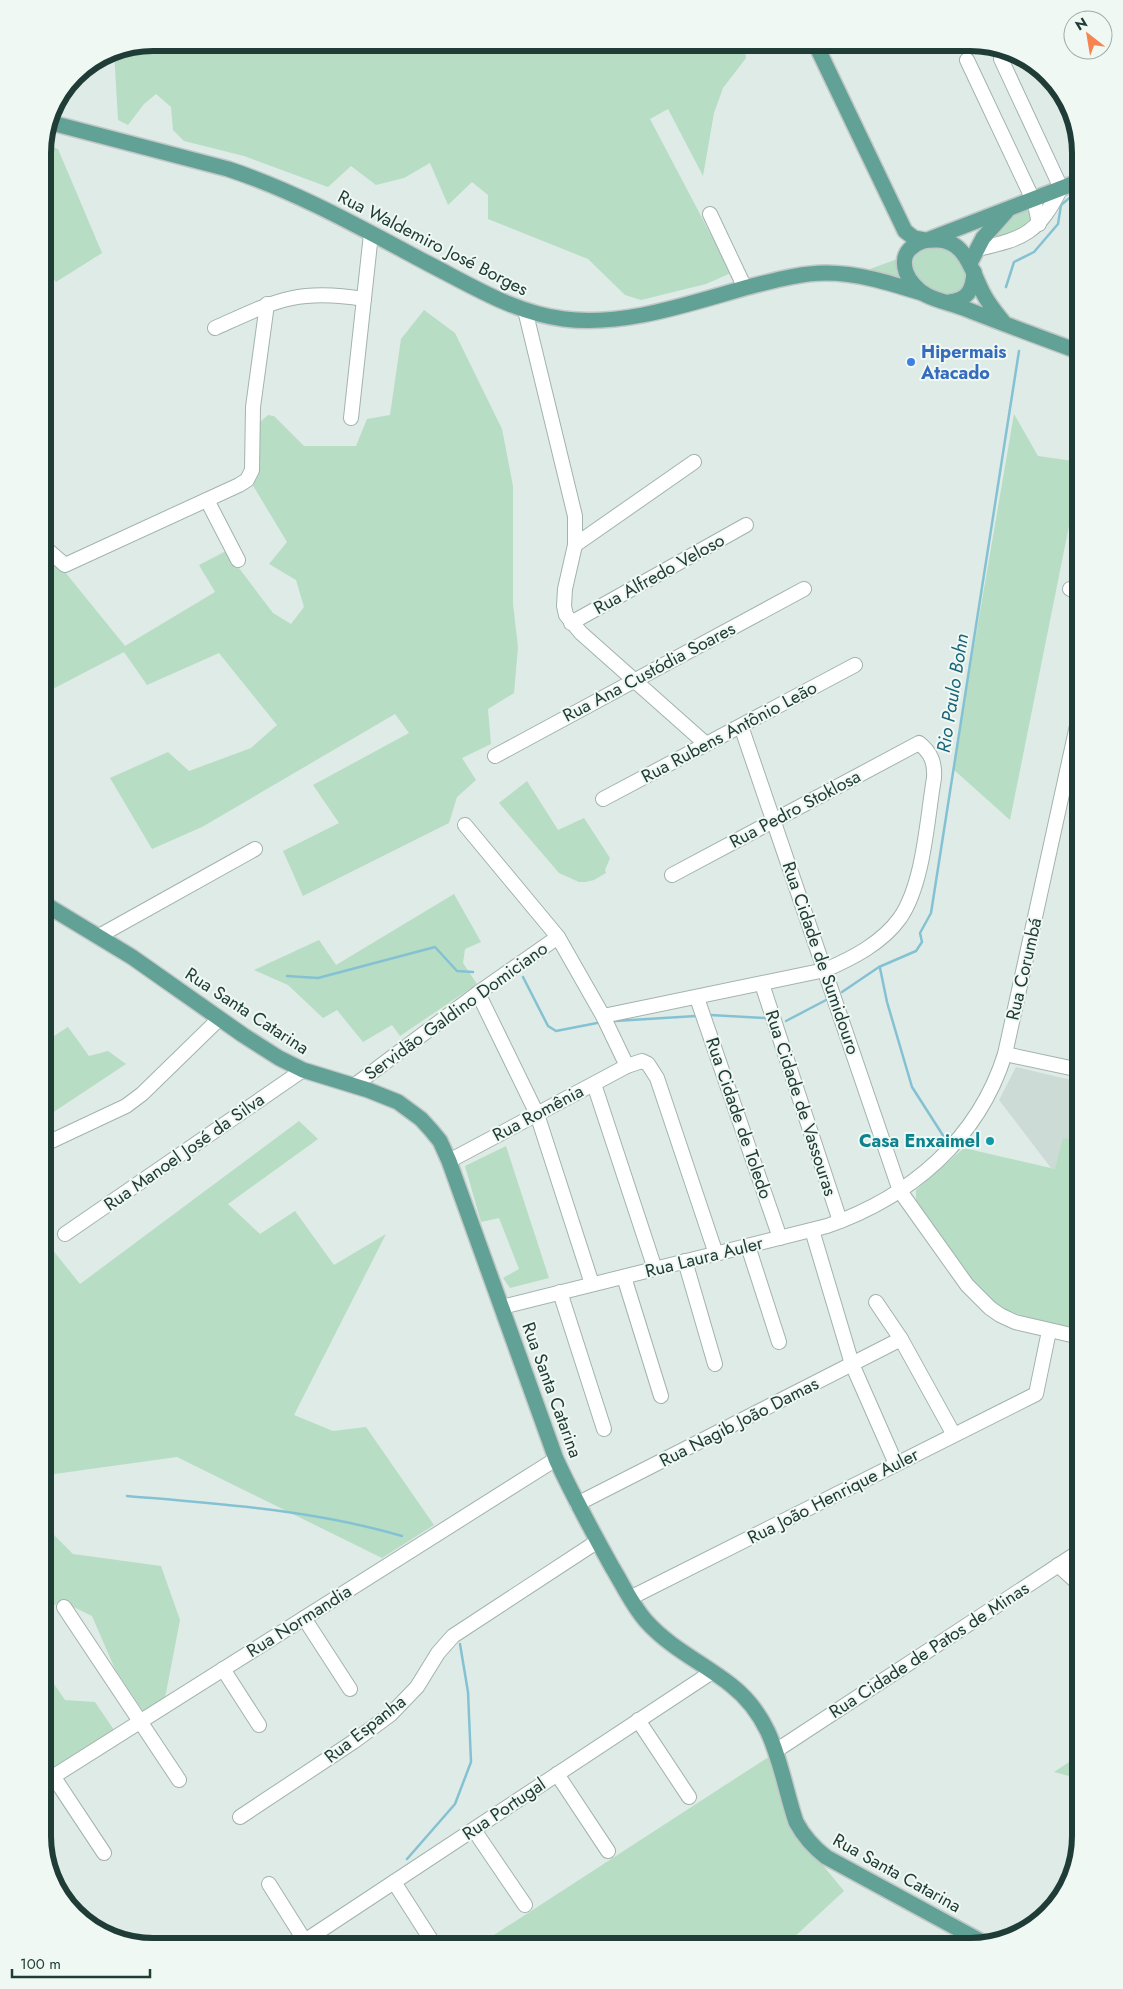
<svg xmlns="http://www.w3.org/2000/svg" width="1123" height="1989" viewBox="0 0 1123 1989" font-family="Jost,sans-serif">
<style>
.built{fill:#cddbd6}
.green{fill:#b7ddc4}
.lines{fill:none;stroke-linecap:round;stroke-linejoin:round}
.stream{stroke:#84c2d3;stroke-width:2.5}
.minor-casing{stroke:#a2b3ae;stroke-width:16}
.major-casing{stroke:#c1c8c7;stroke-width:18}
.minor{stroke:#fff;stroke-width:14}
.major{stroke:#62a296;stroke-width:15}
.shop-dot{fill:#3f7fe0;stroke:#f0f8f4;stroke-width:2}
.culture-dot{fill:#0f9aa8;stroke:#f0f8f4;stroke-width:2}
.labels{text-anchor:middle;stroke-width:4;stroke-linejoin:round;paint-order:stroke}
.street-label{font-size:18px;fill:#203c36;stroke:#f0f8f4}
.shop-label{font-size:18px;font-weight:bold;fill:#366cbe;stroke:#f0f8f4;text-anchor:start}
.culture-label{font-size:18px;font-weight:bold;fill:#0d838f;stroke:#f0f8f4;text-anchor:end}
.water-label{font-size:19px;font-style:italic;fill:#18647a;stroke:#f0f8f4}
.rim{fill:none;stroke:#203c36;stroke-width:6}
</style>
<rect width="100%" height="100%" fill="#dfebe6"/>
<!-- built -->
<polygon class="built" points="1016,1067 1080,1082 1080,1175 1051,1168 999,1100"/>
<!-- green -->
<g class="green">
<polygon points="153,43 744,43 746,58 723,88 714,113 703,176 668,109 650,119 731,273 706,284 641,300 625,295 588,259 488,219 488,195 472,182 448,205 430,163 404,178 376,185 351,166 328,187 244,156 184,141 173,130 171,107 156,94 144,104 128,125 118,120 114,50"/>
<polygon points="43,144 58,149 102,253 56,282 43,267"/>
<polygon points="1024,210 1030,210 1033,212 1031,225 988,244 1010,217"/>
<path d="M924,246L948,247L967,267C967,272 968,279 966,283C963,291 952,298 944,297C940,296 934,291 930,289C911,278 906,262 924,246Z"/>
<polygon points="900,258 904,281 862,272"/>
<polygon points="424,310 455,333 502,429 513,486 513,604 518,647 514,693 488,709 491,744 462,758 476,780 457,797 449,823 303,896 283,851 339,823 313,785 409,733 395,714 202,827 152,849 110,778 168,752 189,771 251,748 277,725 219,653 147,685 124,652 43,694 43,559 65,572 125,646 215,592 199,565 226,551 273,613 291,624 304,607 296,580 269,564 287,542 252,484 260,467 258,424 268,415 274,416 304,446 356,446 367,419 390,415 401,339"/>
<polygon points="1014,414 1038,456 1080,462 1080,471 1010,820 953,769"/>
<polygon points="527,781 558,830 584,818 610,858 605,870 606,873 594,880 585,882 579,882 559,873 499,803"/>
<polygon points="454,894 481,942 465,949 463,963 477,984 400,1036 392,1025 363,1042 337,1010 323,1018 288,985 254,970 319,940 336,965"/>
<polygon points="68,1027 89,1056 108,1051 126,1064 43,1119 43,1043"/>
<polygon points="299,1121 318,1139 228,1204 260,1234 295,1211 334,1265 386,1234 294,1415 333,1431 366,1427 434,1525 382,1558 177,1457 47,1475 43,1479 43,1238 80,1284"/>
<polygon points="1063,1138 1080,1142 1080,1330 1028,1318 1005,1309 984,1296 916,1201 916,1190 964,1148 1055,1169"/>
<polygon points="506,1146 549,1278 510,1288 503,1278 519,1269 499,1218 481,1222 465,1166"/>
<polygon points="50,1531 73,1554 161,1566 180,1620 165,1698 143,1711 115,1669 92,1616 61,1601 43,1613 43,1535"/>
<polygon points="43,1668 65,1700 95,1702 114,1730 43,1775"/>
<polygon points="1080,1755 1080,1779 1054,1772"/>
<polygon points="770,1756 794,1830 844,1891 792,1939 799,1946 477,1946"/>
</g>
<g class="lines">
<!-- stream -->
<g class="stream">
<polyline points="1006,287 1014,262 1034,252 1058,224 1061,205 1073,195"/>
<polyline points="880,968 887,1002 912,1087 944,1137"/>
<polyline points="287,976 318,978 435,947 457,971 473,972"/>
<polyline points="523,977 548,1026 556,1031 597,1023"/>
<polyline points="842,992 879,967 916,951 922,942 920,933 931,913 1019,351"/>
<polyline points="710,1015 766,1018"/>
<polyline points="615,1021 696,1016"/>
<polyline points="786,1021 828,999"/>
<path d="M127,1496C220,1504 313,1510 402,1536"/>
<polyline points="407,1859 455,1804 471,1762 468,1692 460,1644"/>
</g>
<!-- minor casing -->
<g class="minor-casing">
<g id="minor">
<polyline points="967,60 1035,204 1039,224"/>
<polyline points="710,214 745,288"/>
<path d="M977,249C1025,239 1039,232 1061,188L1001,59"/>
<polyline points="525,310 575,516 575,545 565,589 564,606 566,615 581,633 706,744"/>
<path d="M215,328C275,301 297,288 364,299"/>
<polyline points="351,418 371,234"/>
<polyline points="207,500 238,560"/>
<polyline points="575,545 694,462"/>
<polyline points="43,546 65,565 239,485 247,480 252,470 253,407 267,304"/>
<polyline points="1070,589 1080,592"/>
<polyline points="571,623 746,525"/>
<polyline points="741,726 900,1191 967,1285 990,1308 1000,1315 1015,1322 1080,1337"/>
<polyline points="495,756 804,589"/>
<polyline points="603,799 855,665"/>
<polyline points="465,825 558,937 603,1016 627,1066"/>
<polyline points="99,936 255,849"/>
<polyline points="762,984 840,1221"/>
<polyline points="478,993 537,1114 592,1284"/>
<polyline points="697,998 780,1238"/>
<path d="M603,1016L825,970C853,958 882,943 900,918C924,883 927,819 934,778C935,762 931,753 919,743L672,875"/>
<polyline points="1005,1054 1080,1070"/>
<polyline points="594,1084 655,1269"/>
<polyline points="355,1085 478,993 558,937"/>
<polyline points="43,1145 126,1106 142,1094 219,1019"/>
<polyline points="449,1161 627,1066 642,1061 648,1064 657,1078 716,1254"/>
<polyline points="812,1230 852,1364 896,1464"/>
<polyline points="65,1234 303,1070"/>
<polyline points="748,1246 779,1342"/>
<polyline points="685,1261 715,1364"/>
<polyline points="624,1277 661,1396"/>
<polyline points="560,1292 604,1429"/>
<polyline points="876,1302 901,1339 954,1435"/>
<path d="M502,1307L827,1226C910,1197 978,1140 1005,1054L1080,712"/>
<polyline points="577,1504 901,1339"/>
<polyline points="1058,1565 1080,1585"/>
<polyline points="630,1598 1036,1394 1049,1331"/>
<polyline points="64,1607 179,1780"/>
<polyline points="304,1618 350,1689"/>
<polyline points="223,1669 259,1725"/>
<polyline points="638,1720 689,1797"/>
<polyline points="777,1750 1080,1551"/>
<polyline points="557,1774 608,1851"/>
<polyline points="53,1776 104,1853"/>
<polyline points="43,1783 556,1459"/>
<polyline points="240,1817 353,1742 391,1714 417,1687 438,1653 453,1636 598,1541"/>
<polyline points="474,1830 525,1905"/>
<polyline points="394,1882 435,1946"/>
<polyline points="269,1884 308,1946"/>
<polyline points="297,1946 712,1672"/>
</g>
</g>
<!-- major casing -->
<g class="major-casing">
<g id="major">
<polyline points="815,43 905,231 914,238 925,240"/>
<path d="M48,122L228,169C298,192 363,229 429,264C472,286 515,313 564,319C626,327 693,302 752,286C776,280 801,273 826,273C860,273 893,284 925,294"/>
<polyline points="930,239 1080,181"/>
<polyline points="970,263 983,238 1006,212"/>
<path d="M949,302C967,300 973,291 974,272"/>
<path d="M1005,324C997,314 989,305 983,293C972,273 966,239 936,240C926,240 919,241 911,248C904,254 903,263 906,272C909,281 918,290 926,295C938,301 953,304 966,309C1004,324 1042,338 1080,352"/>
<path d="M43,903L132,957L243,1035L279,1058L303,1070L368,1090L398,1102L421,1119L431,1130L440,1141L449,1161L556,1459C573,1496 592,1531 612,1567C623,1585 632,1605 646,1621C670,1648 703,1663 731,1685C777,1721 779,1771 796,1822C804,1837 813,1847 826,1857L984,1943"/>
</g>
</g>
<!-- minor -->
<use href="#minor" class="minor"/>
<!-- major -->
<use href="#major" class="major"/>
</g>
<!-- markers -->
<circle class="shop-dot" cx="911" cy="362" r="5"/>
<circle class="culture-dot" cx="990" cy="1141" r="5"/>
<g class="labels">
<!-- street labels -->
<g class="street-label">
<text transform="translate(433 243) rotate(27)" y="6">Rua Waldemiro José Borges</text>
<text transform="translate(659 574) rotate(-29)" y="6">Rua Alfredo Veloso</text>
<text transform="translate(649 672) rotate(-28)" y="6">Rua Ana Custódia Soares</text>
<text transform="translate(729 732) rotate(-28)" y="6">Rua Rubens Antônio Leão</text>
<text transform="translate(795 809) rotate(-28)" y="6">Rua Pedro Stoklosa</text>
<text transform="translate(821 958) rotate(71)" y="6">Rua Cidade de Sumidouro</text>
<text transform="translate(1024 969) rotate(-77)" y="6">Rua Corumbá</text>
<text transform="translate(247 1011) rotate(33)" y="6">Rua Santa Catarina</text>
<text transform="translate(456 1011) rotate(-36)" y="6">Servidão Galdino Domiciano</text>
<text transform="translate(801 1103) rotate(72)" y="6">Rua Cidade de Vassouras</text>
<text transform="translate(538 1113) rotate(-28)" y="6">Rua Romênia</text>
<text transform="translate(739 1118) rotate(71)" y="6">Rua Cidade de Toledo</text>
<text transform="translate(184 1152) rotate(-35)" y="6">Rua Manoel José da Silva</text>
<text transform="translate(704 1257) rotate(-14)" y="6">Rua Laura Auler</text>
<text transform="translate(552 1390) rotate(70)" y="6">Rua Santa Catarina</text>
<text transform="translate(739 1422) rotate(-27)" y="6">Rua Nagib João Damas</text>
<text transform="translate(833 1496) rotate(-27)" y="6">Rua João Henrique Auler</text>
<text transform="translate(299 1621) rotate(-32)" y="6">Rua Normandia</text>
<text transform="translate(929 1650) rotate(-33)" y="6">Rua Cidade de Patos de Minas</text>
<text transform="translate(365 1729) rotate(-38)" y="6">Rua Espanha</text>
<text transform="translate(504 1809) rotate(-34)" y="6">Rua Portugal</text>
<text transform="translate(897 1873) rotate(29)" y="6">Rua Santa Catarina</text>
</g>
<!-- shop labels -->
<g class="shop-label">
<text x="921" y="358">Hipermais<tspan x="921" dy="21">Atacado</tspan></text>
</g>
<!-- culture labels -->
<g class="culture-label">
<text x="980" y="1147">Casa Enxaimel</text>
</g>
<!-- water labels -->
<g class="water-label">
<text transform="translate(952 693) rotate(-81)" y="7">Rio Paulo Bohn</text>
</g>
</g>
<!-- crop -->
<path d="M0 0H1123V1989H0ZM153 51H970A102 102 0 0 1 1072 153V1836A102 102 0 0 1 970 1938H153A102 102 0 0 1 51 1836V153A102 102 0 0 1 153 51Z" fill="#f0f8f4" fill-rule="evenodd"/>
<path class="rim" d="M153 51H970A102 102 0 0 1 1072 153V1836A102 102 0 0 1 970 1938H153A102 102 0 0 1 51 1836V153A102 102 0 0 1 153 51Z"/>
<!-- north arrow -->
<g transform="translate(1088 35) rotate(329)"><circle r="24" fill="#f0f8f4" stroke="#9dada8"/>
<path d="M0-4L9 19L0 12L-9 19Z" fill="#f78351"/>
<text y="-8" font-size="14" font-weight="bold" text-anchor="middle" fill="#203c36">N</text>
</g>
<!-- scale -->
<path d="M12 1969v8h138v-8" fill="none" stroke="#203c36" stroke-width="2.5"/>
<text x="20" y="1969" font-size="15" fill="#203c36" stroke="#f0f8f4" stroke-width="4" paint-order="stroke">100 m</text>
</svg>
